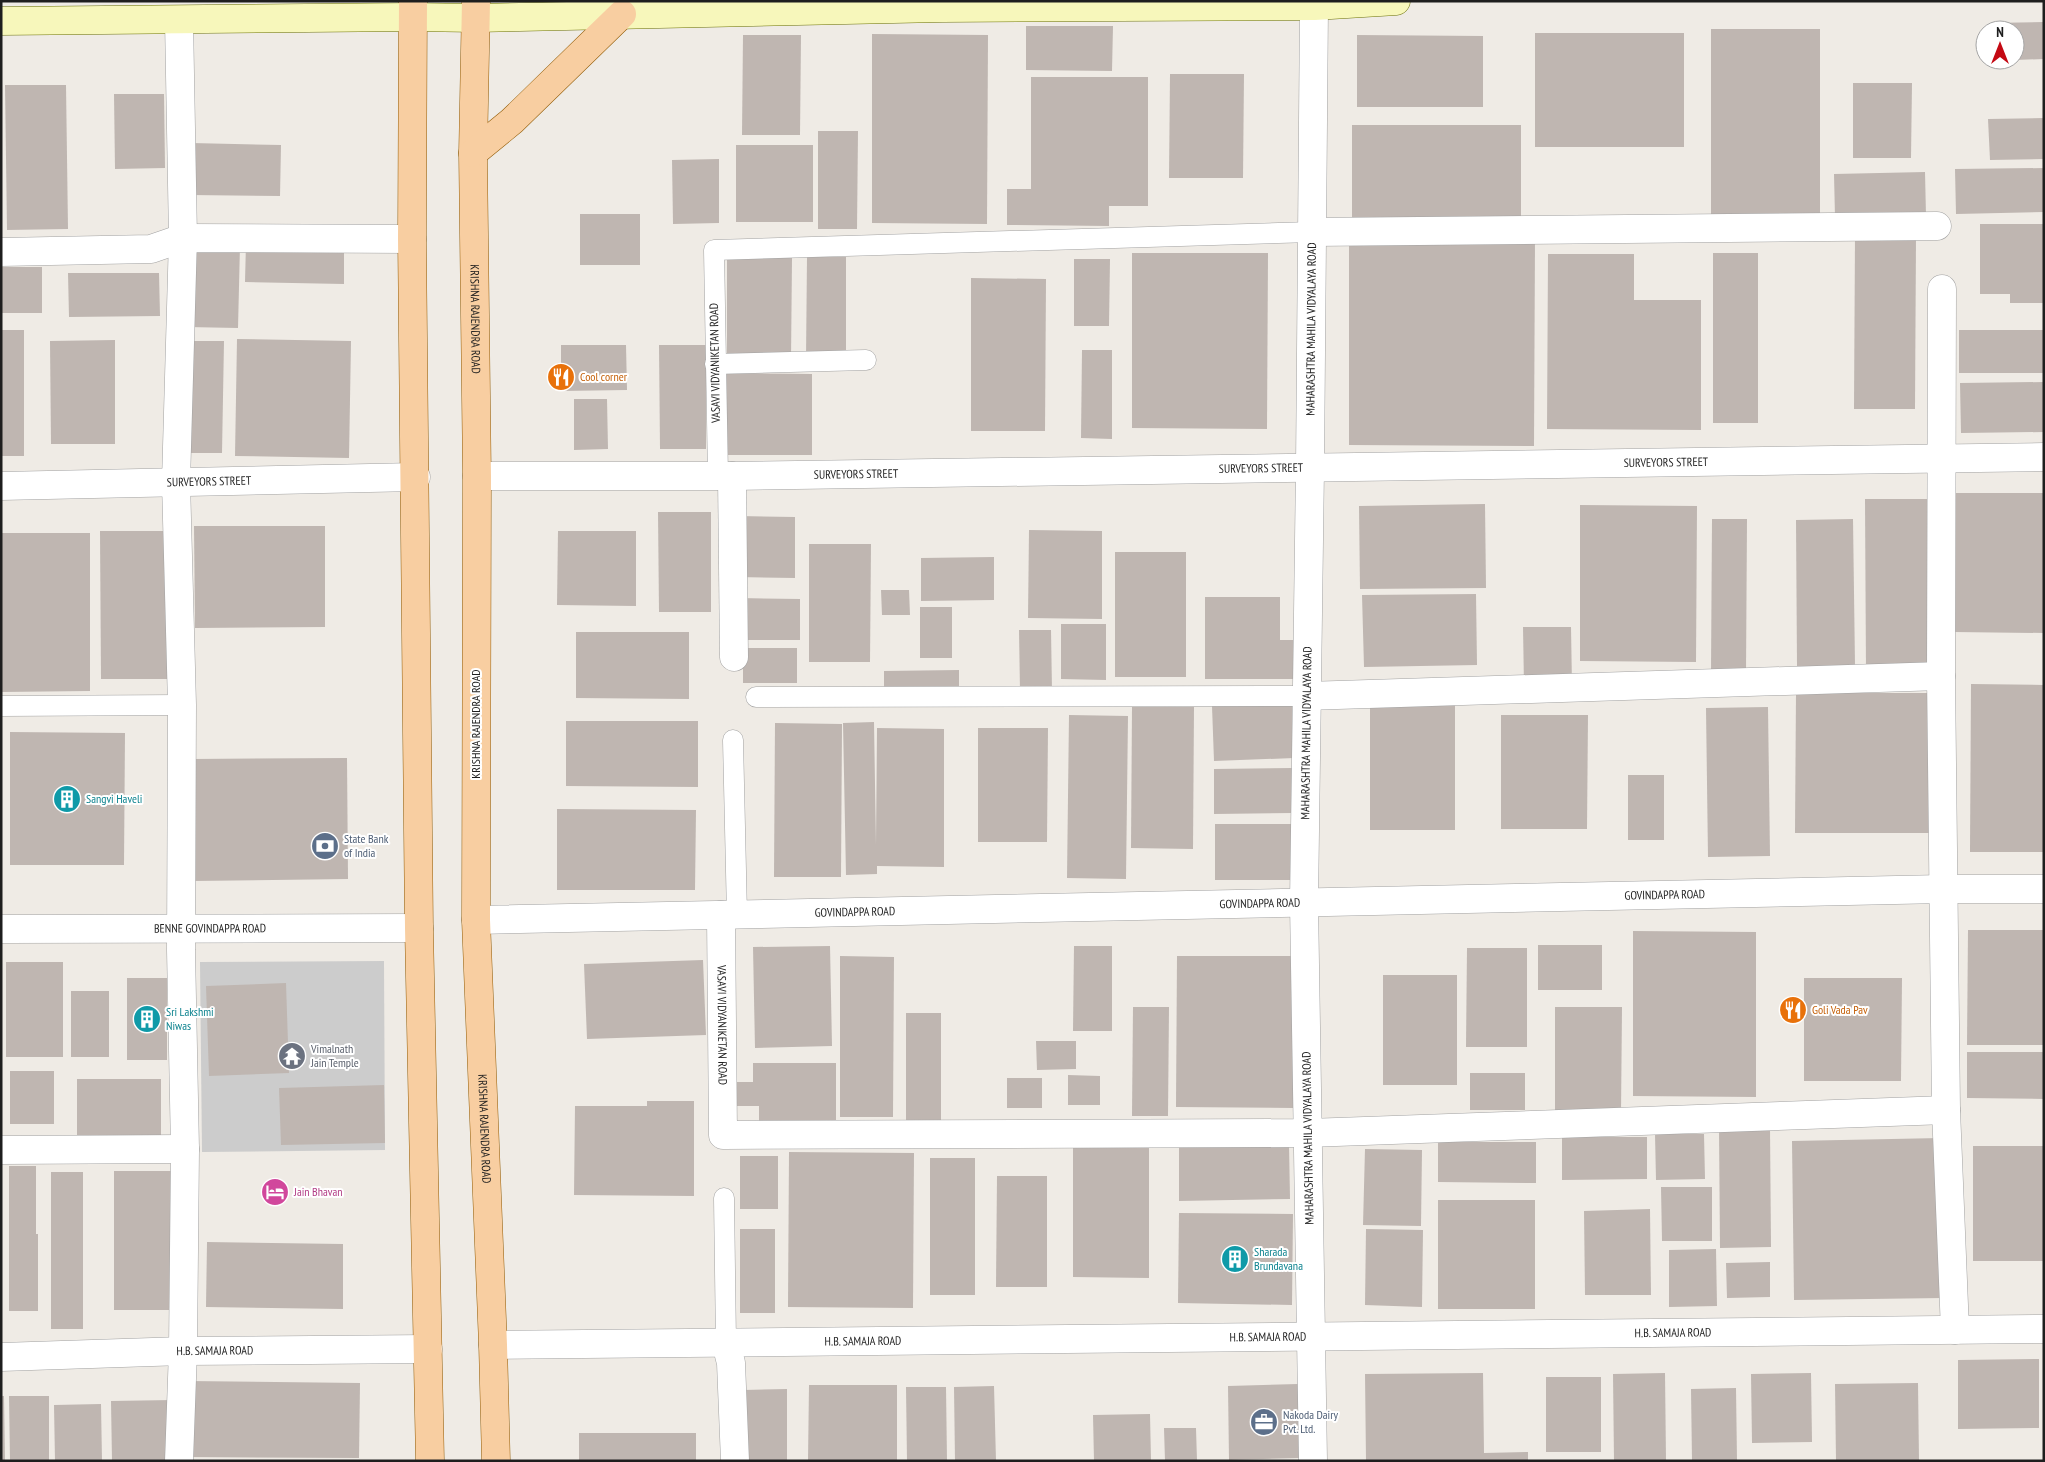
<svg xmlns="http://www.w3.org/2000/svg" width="2045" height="1462" viewBox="0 0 2045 1462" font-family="'PT Sans Narrow',sans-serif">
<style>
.religious{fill:#ccc}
.building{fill:#bfb6b1}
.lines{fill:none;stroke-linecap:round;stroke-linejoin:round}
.service-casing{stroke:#a2a2a2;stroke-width:21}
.minor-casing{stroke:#a2a2a2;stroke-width:29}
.secondary-casing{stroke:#6b7109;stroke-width:29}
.primary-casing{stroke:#925c06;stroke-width:29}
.service{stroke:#fff;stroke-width:20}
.minor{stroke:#fff;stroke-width:28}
.secondary{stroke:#f7f7bb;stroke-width:28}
.primary{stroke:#f8cea1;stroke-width:28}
.labels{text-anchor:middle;stroke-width:4;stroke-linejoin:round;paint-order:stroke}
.street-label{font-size:12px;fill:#1e1e1e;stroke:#fff}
.food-label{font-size:12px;fill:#c56008;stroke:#fff;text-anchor:start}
.culture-label{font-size:12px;fill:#0d838f;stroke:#fff;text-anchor:start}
.service-label{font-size:12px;fill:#4e5e75;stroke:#fff;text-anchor:start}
.worship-label{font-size:12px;fill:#5b616d;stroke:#fff;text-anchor:start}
.hotel-label{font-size:12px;fill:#b23c85;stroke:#fff;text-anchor:start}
</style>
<rect width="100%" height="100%" fill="#efebe5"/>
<!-- religious -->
<polygon class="religious" points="384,961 385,1150 202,1152 200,962"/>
<!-- building -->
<g class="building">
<polygon points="2044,22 2044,59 2015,60 2015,30 1990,30 1990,23"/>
<polygon points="1026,26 1113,26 1112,71 1026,70"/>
<rect x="1711" y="29" width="109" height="185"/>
<rect x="1535" y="33" width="149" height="114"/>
<polygon points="872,34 988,35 987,224 872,223"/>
<polygon points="743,35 801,35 800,135 742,135"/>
<polygon points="1357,35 1483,36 1483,107 1357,107"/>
<polygon points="1170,74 1244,74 1243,178 1169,178"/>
<polygon points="1031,77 1148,77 1148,206 1109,206 1109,226 1007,225 1007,189 1031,189"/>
<polygon points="1853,83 1912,83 1911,158 1853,158"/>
<polygon points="5,85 66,85 68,229 7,230"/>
<polygon points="114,94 164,94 165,168 115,169"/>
<polygon points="2044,118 2044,159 1990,160 1988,119"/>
<polygon points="1352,125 1521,125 1521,223 1352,222"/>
<polygon points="818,131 858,131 857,229 818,229"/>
<polygon points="191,143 281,145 280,196 190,195"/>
<rect x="736" y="145" width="77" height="77"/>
<polygon points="719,159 719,223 673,224 672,160"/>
<polygon points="2044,168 2044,212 1956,214 1955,169"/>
<polygon points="1925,172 1926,216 1835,217 1834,174"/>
<rect x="580" y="214" width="60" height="51"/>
<polygon points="1980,224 2044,224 2044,303 2010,303 2010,294 1980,294"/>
<polygon points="1349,237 1535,238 1534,446 1349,445"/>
<polygon points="1855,237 1916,237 1915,409 1854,409"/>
<polygon points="246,243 344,245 344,284 245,282"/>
<polygon points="188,244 240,245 238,328 187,327"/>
<polygon points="1132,253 1268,253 1267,429 1132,428"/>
<rect x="1713" y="253" width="45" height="170"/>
<polygon points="1548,254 1634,254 1634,300 1701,300 1701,430 1547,429"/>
<polygon points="727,257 792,258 791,359 727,359"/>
<polygon points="807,257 846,257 846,359 806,359"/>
<polygon points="1074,259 1110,259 1109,326 1074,326"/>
<rect x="1" y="267" width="41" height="46"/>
<polygon points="68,273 159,273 160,316 69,317"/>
<polygon points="971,278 1046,279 1045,431 971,431"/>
<rect x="1" y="330" width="23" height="126"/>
<rect x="1959" y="330" width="85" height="43"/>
<polygon points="237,339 351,341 349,458 235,456"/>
<polygon points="115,340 115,444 51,444 50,341"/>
<polygon points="184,341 224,341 222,453 183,453"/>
<polygon points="561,345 626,345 627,390 561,391"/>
<polygon points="659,345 706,345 706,449 660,449"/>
<polygon points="1082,350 1112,350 1112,439 1081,438"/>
<polygon points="723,373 812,374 812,455 723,455"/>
<polygon points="2044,382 2044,432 1961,433 1960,383"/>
<polygon points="574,399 607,399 608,449 574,450"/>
<polygon points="1955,493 2044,493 2044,633 1954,632"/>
<polygon points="1865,499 1935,499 1937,669 1866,671"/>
<polygon points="1485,504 1486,588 1360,589 1359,506"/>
<polygon points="1580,505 1697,506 1696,662 1580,661"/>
<polygon points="658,512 711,512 711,612 659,612"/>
<polygon points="738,516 795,517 795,578 737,577"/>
<polygon points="1712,519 1747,519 1746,672 1711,672"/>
<polygon points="1853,519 1855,666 1797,666 1796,520"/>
<polygon points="194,526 325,526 325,627 195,628"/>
<polygon points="1029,530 1102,531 1102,619 1028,618"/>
<polygon points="100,531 168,531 168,679 101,679"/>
<polygon points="558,531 636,531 636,606 557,605"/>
<polygon points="1,533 90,533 90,691 1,692"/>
<polygon points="809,544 871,544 870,662 809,662"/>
<rect x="1115" y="552" width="71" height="125"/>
<polygon points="994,557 994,600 921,601 921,558"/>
<polygon points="881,590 909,590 910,615 882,615"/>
<polygon points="1476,594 1477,665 1364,667 1362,595"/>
<polygon points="1205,597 1280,597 1280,640 1295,640 1295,679 1205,679"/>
<polygon points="739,598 800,599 800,640 739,640"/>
<rect x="920" y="607" width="32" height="51"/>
<polygon points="1061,624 1106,624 1106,680 1061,679"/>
<polygon points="1523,627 1571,627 1572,686 1524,686"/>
<polygon points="1019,630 1051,630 1052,691 1020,691"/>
<polygon points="576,632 689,632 689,699 576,698"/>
<rect x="743" y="648" width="54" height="35"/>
<polygon points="959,670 959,689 884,689 884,671"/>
<polygon points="1971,684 2044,685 2044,852 1970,852"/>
<polygon points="1796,693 1932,693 1931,833 1795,833"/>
<polygon points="1370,702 1455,703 1455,830 1370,830"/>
<polygon points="1292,703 1294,758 1214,761 1212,706"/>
<polygon points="1132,707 1194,707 1193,849 1131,848"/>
<polygon points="1768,707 1770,856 1708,857 1706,708"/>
<polygon points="1069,715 1128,716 1126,879 1067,878"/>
<polygon points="1501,715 1588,715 1587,829 1501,829"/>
<polygon points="566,721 698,721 698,787 566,786"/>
<polygon points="874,722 876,845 877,728 944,729 944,867 877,866 877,874 846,875 843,723"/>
<polygon points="775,723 842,724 841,877 774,877"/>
<polygon points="978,728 1048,728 1047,842 978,842"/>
<polygon points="10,732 125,733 124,865 10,865"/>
<polygon points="347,758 348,879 193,881 192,759"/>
<polygon points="1292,768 1292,813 1214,814 1214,769"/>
<rect x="1628" y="775" width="36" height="65"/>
<polygon points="557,809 696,810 695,890 557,890"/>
<rect x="1215" y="824" width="77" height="56"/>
<polygon points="1968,930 2044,930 2044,1045 1967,1045"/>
<polygon points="1633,931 1756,932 1756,1097 1633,1096"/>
<rect x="1538" y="945" width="64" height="45"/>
<polygon points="830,946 832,1046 755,1048 753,947"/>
<polygon points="1074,946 1112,946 1112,1031 1073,1031"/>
<polygon points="1467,948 1527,948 1527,1047 1466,1047"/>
<polygon points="840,956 894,957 893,1117 840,1117"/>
<polygon points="1177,956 1293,956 1293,1108 1176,1107"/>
<polygon points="703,960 706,1035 587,1039 584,964"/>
<rect x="6" y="962" width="57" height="95"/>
<rect x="1383" y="975" width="74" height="110"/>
<rect x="127" y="978" width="40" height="82"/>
<polygon points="1804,978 1902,978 1901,1081 1804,1081"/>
<polygon points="286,983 289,1073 209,1076 206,986"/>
<rect x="71" y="991" width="38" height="66"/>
<polygon points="1133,1007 1169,1007 1168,1116 1132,1116"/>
<polygon points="1555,1007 1622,1007 1621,1114 1555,1114"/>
<rect x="906" y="1013" width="35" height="113"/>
<polygon points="1036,1041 1076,1041 1076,1069 1037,1070"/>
<polygon points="1967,1052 2044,1052 2044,1099 1967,1098"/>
<polygon points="753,1063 836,1063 836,1124 759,1124 759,1106 732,1106 732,1082 753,1082"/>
<rect x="10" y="1071" width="44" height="53"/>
<rect x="1470" y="1073" width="55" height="37"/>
<polygon points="1068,1075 1100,1076 1100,1105 1068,1105"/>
<rect x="1007" y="1078" width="35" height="30"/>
<rect x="77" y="1079" width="84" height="56"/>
<polygon points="384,1085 385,1143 281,1145 279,1088"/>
<polygon points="647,1101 694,1101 694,1196 574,1195 575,1106 647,1106"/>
<polygon points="1719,1128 1770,1128 1771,1247 1720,1248"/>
<polygon points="1655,1134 1704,1134 1705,1179 1656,1180"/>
<polygon points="1562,1137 1647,1137 1647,1179 1562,1180"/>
<polygon points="1941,1138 1943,1298 1794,1300 1792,1141"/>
<polygon points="1438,1142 1536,1142 1536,1183 1438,1182"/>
<polygon points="1289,1144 1290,1199 1179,1201 1179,1145"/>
<polygon points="1073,1145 1149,1145 1149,1278 1073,1277"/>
<rect x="1973" y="1146" width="71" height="115"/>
<polygon points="1365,1149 1422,1150 1421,1226 1363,1225"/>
<polygon points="789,1152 914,1153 913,1308 788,1307"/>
<rect x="740" y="1156" width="38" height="53"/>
<rect x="930" y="1158" width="45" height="137"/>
<polygon points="9,1166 36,1166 36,1234 38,1234 38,1311 9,1311"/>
<rect x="114" y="1171" width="58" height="139"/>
<rect x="51" y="1172" width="32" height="157"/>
<polygon points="997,1176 1047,1176 1047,1287 996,1287"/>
<polygon points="1661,1187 1712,1187 1712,1241 1662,1241"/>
<rect x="1438" y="1200" width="97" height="109"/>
<polygon points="1650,1209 1651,1295 1585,1295 1584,1211"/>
<polygon points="1179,1213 1293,1214 1292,1305 1178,1303"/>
<rect x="740" y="1229" width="35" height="84"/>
<polygon points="1366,1229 1423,1230 1422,1307 1365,1305"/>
<polygon points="207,1242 343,1244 343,1309 206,1307"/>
<polygon points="1716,1249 1717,1306 1669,1307 1669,1250"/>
<polygon points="1770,1262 1770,1297 1727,1298 1726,1263"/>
<polygon points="2039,1359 2039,1428 1958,1429 1958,1360"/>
<polygon points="1483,1373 1484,1453 1528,1452 1528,1461 1366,1461 1365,1374"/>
<polygon points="1665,1373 1666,1461 1614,1461 1613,1374"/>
<polygon points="1811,1373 1812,1442 1752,1443 1751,1374"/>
<rect x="1546" y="1377" width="55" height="75"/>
<polygon points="187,1381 360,1383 359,1458 186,1457"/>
<polygon points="1918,1383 1919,1461 1836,1461 1835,1384"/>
<polygon points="1298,1384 1299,1458 1229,1460 1228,1386"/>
<polygon points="809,1385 897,1385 897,1461 808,1461"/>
<polygon points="994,1386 996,1461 955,1461 954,1387"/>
<polygon points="906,1387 946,1387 947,1461 907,1461"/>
<polygon points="1736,1388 1737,1461 1692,1461 1691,1389"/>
<polygon points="787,1389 787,1461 745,1461 744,1390"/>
<polygon points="1,1396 4,1396 5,1461 1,1461"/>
<polygon points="9,1396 49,1396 49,1461 10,1461"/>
<polygon points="173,1400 174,1461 112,1461 111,1401"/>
<polygon points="101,1404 102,1461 55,1461 54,1405"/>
<polygon points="1150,1414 1151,1461 1094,1461 1093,1415"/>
<polygon points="1164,1428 1196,1428 1197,1461 1165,1461"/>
<rect x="579" y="1433" width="117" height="28"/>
</g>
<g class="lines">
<!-- service casing -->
<g class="service-casing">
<g id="service">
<polyline points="715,364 866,360"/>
<polyline points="718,476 714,250 1312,232"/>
<polyline points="756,697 1306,696"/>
<polyline points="1,706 182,705"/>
<polyline points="733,740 737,915"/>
<polyline points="724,1198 726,1343"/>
</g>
</g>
<!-- minor casing -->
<g class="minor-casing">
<g id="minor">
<polyline points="1312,232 1937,226"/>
<polyline points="1,252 151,249 183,238 412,239"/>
<polyline points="1942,289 1941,676 1946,1110 1955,1330"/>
<path id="s1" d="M477,476H732L2044,457"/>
<polyline points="732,476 734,657"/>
<path id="s2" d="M1,486L416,477"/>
<polyline points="1306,696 1941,676"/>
<path id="s3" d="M721,915L723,1135L1308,1133L1946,1110"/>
<path id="s4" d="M476,920L1943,889H2044"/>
<path id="s5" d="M1,929L419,928"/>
<polyline points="1,1150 185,1149"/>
<polyline points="726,1343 731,1363 735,1461"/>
<path id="s6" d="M493,1345L2044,1329"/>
<path id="s7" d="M1,1357L183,1351L428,1349"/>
<polyline points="179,1461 183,1351 185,1149 181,950 182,705 176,482 183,238 179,20"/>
<path id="s8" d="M1313,1461L1304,903L1310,468L1314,6"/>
</g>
</g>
<!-- secondary casing -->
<g class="secondary-casing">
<polyline id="secondary" points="1,21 412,17 476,18 941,8 1314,6 1396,1"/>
</g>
<!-- primary casing -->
<g class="primary-casing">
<g id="primary">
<polyline points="413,1 412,239 419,928 430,1461"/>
<path id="s9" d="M476,1L473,153L477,476L476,920L493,1345L496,1461"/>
<polyline points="473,153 512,121 622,14"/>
</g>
</g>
<!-- service -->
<use href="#service" class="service"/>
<!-- minor -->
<use href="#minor" class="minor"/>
<!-- secondary -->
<use href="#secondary" class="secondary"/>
<!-- primary -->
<use href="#primary" class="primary"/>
</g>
<!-- icons -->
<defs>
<g id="restaurant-disc" transform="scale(1.4375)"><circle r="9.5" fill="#e8710a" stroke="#fff"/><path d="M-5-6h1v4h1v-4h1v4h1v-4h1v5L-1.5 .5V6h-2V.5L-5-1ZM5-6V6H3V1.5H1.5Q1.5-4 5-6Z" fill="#fff"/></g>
<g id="building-disc" transform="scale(1.4375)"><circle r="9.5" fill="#0f9aa8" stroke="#fff"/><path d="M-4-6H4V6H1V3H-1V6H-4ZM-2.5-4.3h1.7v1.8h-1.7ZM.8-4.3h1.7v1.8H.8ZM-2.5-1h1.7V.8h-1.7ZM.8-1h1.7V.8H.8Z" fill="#fff"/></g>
<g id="bank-disc" transform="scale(1.4375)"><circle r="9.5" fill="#5c6f8a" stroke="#fff"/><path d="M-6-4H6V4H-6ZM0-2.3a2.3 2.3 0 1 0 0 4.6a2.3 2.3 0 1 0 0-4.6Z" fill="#fff"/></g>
<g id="temple-disc" transform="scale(1.4375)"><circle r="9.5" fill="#6b7280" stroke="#fff"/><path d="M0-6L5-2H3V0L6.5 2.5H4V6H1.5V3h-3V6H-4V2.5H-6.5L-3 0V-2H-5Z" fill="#fff"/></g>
<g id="hotel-disc" transform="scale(1.4375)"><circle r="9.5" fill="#d1479c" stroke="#fff"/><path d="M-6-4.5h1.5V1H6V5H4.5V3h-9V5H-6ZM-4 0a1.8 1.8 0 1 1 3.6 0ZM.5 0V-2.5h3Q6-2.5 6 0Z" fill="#fff"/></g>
<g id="office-disc" transform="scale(1.4375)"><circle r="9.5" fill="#5c6f8a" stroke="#fff"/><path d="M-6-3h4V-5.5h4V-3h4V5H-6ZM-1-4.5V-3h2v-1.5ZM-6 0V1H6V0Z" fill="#fff"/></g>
</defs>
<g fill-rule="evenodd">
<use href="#restaurant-disc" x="561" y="377"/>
<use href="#building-disc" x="67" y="799"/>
<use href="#bank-disc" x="325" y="846"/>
<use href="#restaurant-disc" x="1793" y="1010"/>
<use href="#building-disc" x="147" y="1019"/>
<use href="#temple-disc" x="292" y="1056"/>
<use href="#hotel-disc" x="275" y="1192"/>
<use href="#building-disc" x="1235" y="1259"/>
<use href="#office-disc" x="1264" y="1422"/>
</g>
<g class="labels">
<!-- street labels -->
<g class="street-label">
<text dy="4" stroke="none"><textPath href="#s9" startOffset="318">KRISHNA RAJENDRA ROAD</textPath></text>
<text dy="4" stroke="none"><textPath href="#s8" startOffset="1132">MAHARASHTRA MAHILA VIDYALAYA ROAD</textPath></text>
<text transform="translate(715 363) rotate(-91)" y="4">VASAVI VIDYANIKETAN ROAD</text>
<text dy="4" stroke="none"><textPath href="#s1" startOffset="1189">SURVEYORS STREET</textPath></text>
<text dy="4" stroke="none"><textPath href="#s1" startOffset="784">SURVEYORS STREET</textPath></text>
<text dy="4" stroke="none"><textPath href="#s1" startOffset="379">SURVEYORS STREET</textPath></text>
<text dy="4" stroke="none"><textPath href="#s2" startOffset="208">SURVEYORS STREET</textPath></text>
<text transform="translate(476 724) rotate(-90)" y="4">KRISHNA RAJENDRA ROAD</text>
<text dy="4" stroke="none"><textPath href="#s8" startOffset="728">MAHARASHTRA MAHILA VIDYALAYA ROAD</textPath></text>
<text dy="4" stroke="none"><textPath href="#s4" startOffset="1189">GOVINDAPPA ROAD</textPath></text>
<text dy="4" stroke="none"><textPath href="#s4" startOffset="784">GOVINDAPPA ROAD</textPath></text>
<text dy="4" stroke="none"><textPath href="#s4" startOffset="379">GOVINDAPPA ROAD</textPath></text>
<text dy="4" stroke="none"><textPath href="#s5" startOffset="209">BENNE GOVINDAPPA ROAD</textPath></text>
<text dy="4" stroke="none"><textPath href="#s3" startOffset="110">VASAVI VIDYANIKETAN ROAD</textPath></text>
<text dy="4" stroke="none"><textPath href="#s9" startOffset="1128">KRISHNA RAJENDRA ROAD</textPath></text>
<text transform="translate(1308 1138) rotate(-91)" y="4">MAHARASHTRA MAHILA VIDYALAYA ROAD</text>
<text dy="4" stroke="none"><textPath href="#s6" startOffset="1180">H.B. SAMAJA ROAD</textPath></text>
<text dy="4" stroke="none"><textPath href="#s6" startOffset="775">H.B. SAMAJA ROAD</textPath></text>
<text dy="4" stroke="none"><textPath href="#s6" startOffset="370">H.B. SAMAJA ROAD</textPath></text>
<text dy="4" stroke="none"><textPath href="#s7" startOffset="214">H.B. SAMAJA ROAD</textPath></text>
</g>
<!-- food labels -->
<g class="food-label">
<text x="580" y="381">Cool corner</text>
<text x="1812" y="1014">Goli Vada Pav</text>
</g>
<!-- culture labels -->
<g class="culture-label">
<text x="86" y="803">Sangvi Haveli</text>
<text x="166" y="1016">Sri Lakshmi<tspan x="166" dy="14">Niwas</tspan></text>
<text x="1254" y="1256">Sharada<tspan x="1254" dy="14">Brundavana</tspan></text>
</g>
<!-- service labels -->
<g class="service-label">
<text x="344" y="843">State Bank<tspan x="344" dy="14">of India</tspan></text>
<text x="1283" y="1419">Nakoda Dairy<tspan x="1283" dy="14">Pvt. Ltd.</tspan></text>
</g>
<!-- worship labels -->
<g class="worship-label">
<text x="311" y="1053">Vimalnath<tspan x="311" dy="14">Jain Temple</tspan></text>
</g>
<!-- hotel labels -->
<g class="hotel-label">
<text x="294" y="1196">Jain Bhavan</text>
</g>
</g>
<!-- border -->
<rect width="2045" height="1462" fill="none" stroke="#1e1e1e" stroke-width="5"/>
<!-- north arrow -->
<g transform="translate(2000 45)"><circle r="24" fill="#ffffff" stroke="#a5a5a5"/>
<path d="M0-4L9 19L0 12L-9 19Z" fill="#c40913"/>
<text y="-8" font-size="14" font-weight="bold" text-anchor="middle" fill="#1e1e1e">N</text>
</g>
</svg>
